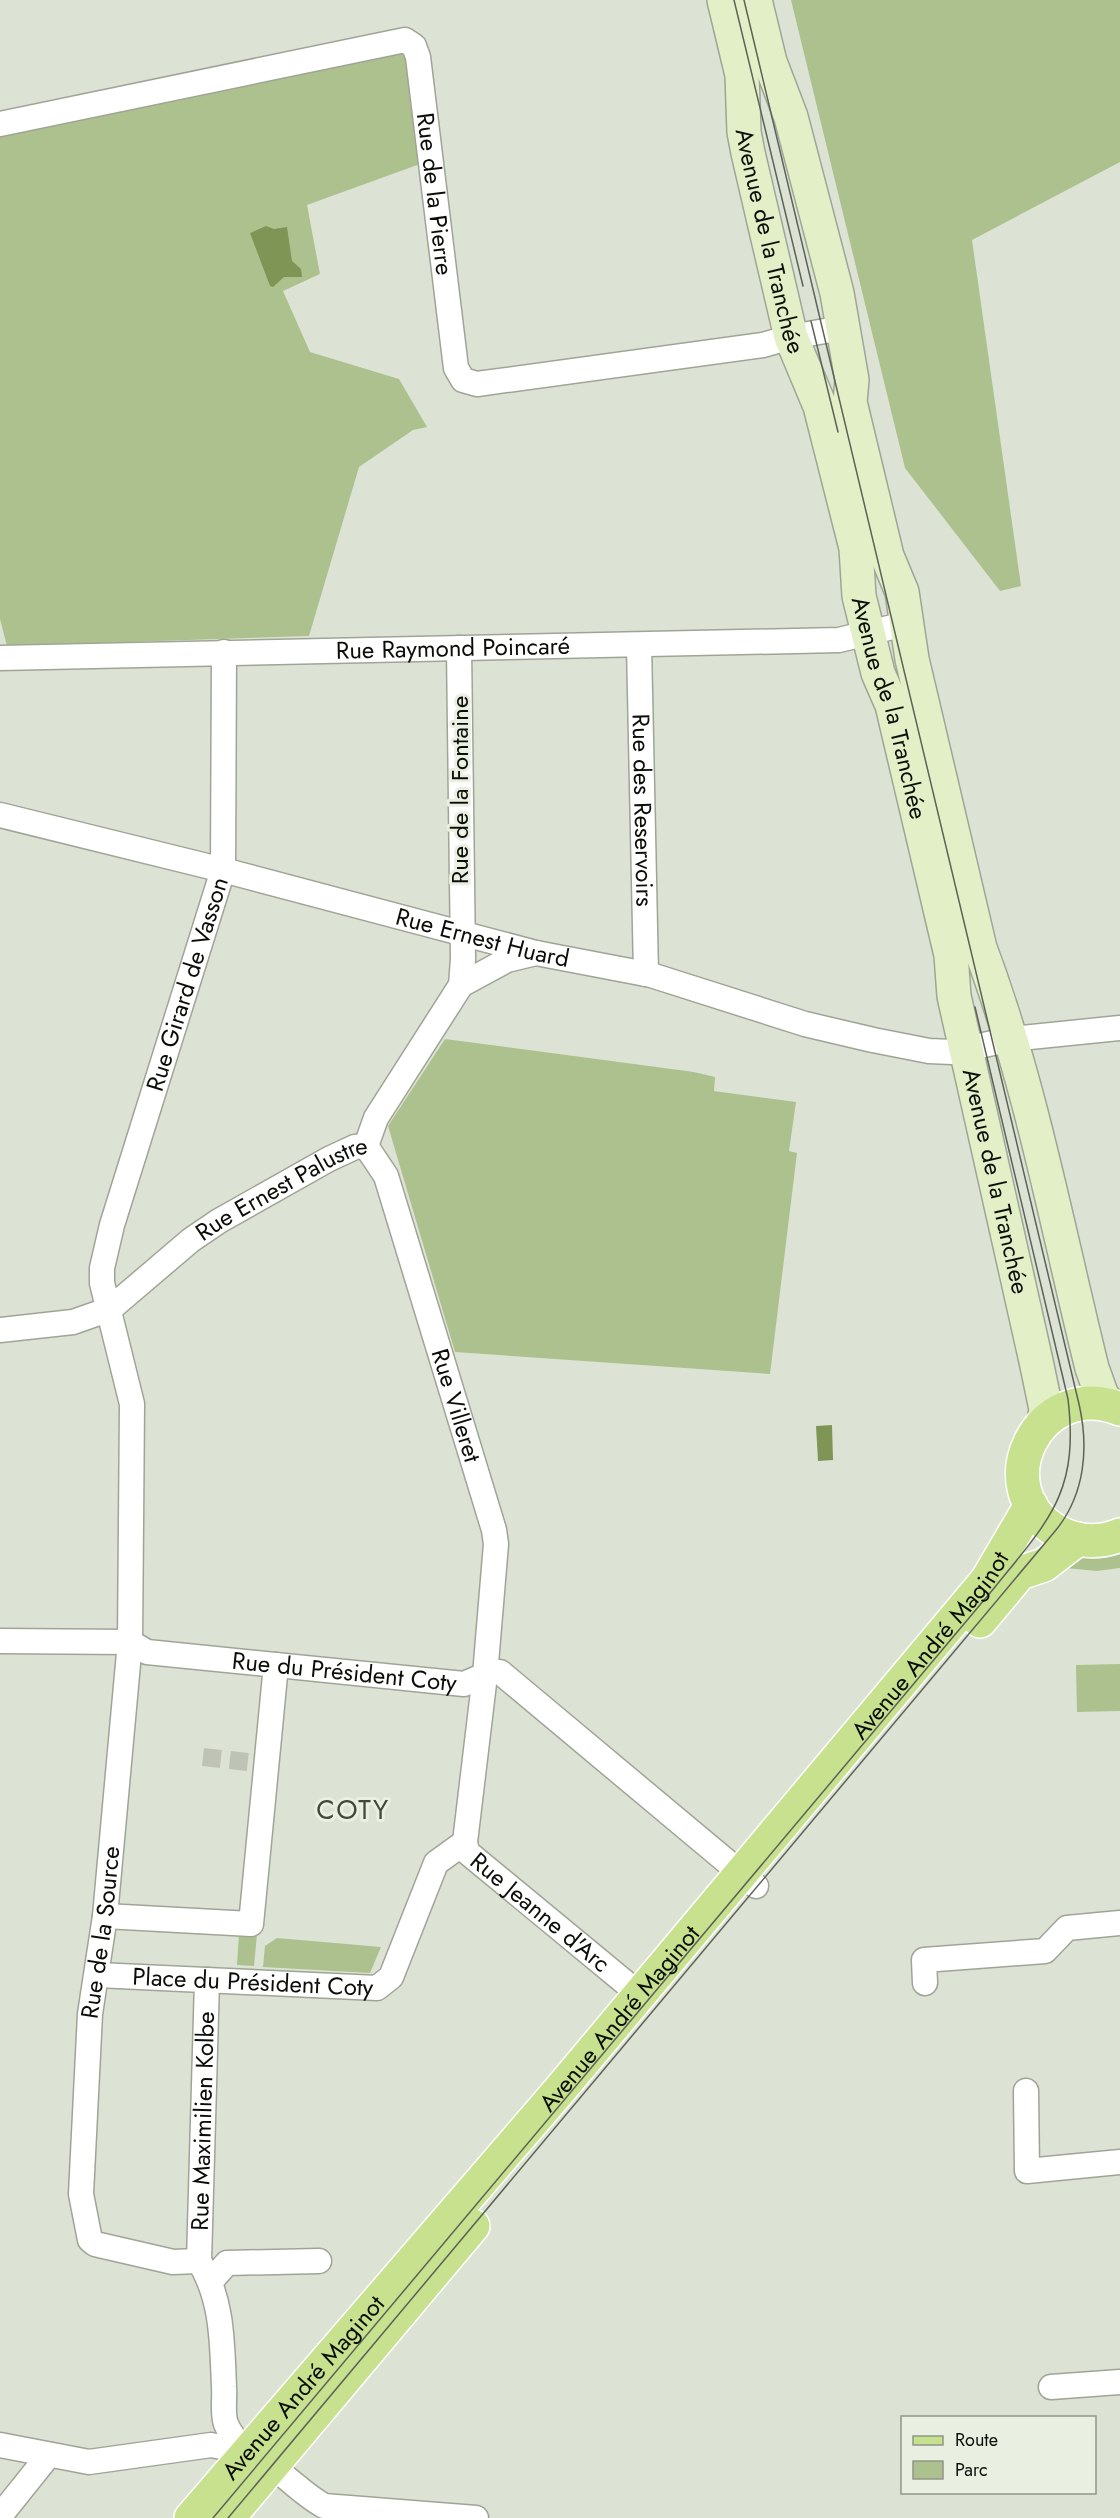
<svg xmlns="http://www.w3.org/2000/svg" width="1120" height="2518" viewBox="0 0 1120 2518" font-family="Jost,sans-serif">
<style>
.green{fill:#adc18e}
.water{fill:#7e9556}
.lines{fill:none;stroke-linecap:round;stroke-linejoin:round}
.pedestrian-tunnel{stroke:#bec3b5;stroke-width:18;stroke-dasharray:18 9;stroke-linecap:butt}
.minor-casing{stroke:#9fa596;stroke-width:27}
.secondary-casing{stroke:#9fa596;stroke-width:36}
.primary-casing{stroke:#fff;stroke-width:36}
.minor{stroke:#fff;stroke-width:24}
.secondary{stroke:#e3f0c7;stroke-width:33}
.primary{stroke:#c7e18f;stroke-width:33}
.tram{stroke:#5d6158;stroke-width:1.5}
.labels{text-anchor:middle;stroke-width:6;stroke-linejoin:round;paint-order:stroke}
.street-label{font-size:24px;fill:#0b0d08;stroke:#eaf0e1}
.quarter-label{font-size:27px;letter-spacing:1.5px;fill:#43483b;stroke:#eaf0e1}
</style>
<rect width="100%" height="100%" fill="#dde3d4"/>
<!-- green -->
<g class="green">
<polygon points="791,0 1120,0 1120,162 972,240 1021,586 1000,591 905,468"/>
<polygon points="397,49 405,57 420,164 307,205 320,274 283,291 310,352 399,379 427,427 413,430 359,467 309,636 7,646 0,619 0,132"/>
<polygon points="445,1039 694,1072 715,1077 714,1091 796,1102 789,1151 797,1153 770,1374 455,1352 388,1126"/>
<polygon points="1120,1547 1120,1568 1097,1571 1065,1568 1071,1554"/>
<polygon points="1120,1664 1120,1711 1077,1712 1076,1665"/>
<polygon points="239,1933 257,1934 254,1966 237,1965"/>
<polygon points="277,1938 381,1947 370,1973 263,1967 265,1946"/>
</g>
<!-- water -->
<g class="water">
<polygon points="266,226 274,229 287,227 292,261 301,269 302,277 284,277 273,287 270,286 250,233"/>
<polygon points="832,1425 833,1460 818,1461 816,1426"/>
</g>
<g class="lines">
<!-- pedestrian-tunnel -->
<polyline class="pedestrian-tunnel" points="203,1757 248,1762"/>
<!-- minor casing -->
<g class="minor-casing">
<g id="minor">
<path id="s1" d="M0,124L405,40L414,46L418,57L456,368L463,380L477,384L763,345L791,337L842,328"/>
<path id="s2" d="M639,645L646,974"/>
<path id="s3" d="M0,658L839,640L905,624"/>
<path id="s4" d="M0,815L223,870L536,953L651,975L805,1024L873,1040L929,1051L952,1052L1011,1039L1120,1028"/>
<polyline points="461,985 507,960 536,953"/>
<path id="s5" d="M366,1146L386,1176L494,1530L496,1544L485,1675L465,1842L467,1852L639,1994"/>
<polyline points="366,1146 376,1118 461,985 463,959 459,648"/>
<path id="s6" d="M0,1330L73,1322L110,1309L191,1240L219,1221L329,1159L355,1147L366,1146"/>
<path id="s7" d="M0,1641L130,1642L147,1652L464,1684L492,1672H500L756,1886"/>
<polyline points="105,1916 251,1924 276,1665"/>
<path id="s8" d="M97,1975L377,1988L391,1977L436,1863L465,1842"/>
<polyline points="925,1983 924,1960 1045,1951 1067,1928 1120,1923"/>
<polyline points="1026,2091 1027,2171 1120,2162"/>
<path id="s9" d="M199,2261L173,2262L95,2244L90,2240L81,2194L90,2014L105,1916L130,1642L132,1404L102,1283V1268L112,1225L223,870L224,652"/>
<path d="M199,2261C223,2300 222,2343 224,2387C225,2398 222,2414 226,2424C236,2449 263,2460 284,2476C298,2487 308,2497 324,2506L476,2518"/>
<path id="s10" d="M199,2261L207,1980"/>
<polyline points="210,2282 227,2263 319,2261"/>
<polyline points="1051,2387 1120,2382"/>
<polyline points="0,2445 89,2462 211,2445 249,2452"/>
<polyline points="0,2516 48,2456"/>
</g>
</g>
<!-- secondary casing -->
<g class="secondary-casing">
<g id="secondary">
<path id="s11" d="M724,0L742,75L744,132L748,153L791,337L820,406L856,548L859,596L878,673L892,705L951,955L954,996L1036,1361L1046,1409L1044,1422"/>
<path d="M755,0L770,62L791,117L837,293L852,380L850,402L887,556L902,592L912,659L980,948C1031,1084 1057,1227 1092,1368L1102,1396L1110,1405"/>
</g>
</g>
<!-- primary casing -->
<g class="primary-casing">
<g id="primary">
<path d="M1120,1409C1038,1376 983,1490 1058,1532C1078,1543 1100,1543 1120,1535"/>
<polyline points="980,1621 1020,1573 1044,1565 1078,1539"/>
<path id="s12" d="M191,2518L558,2092L987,1580L1031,1505"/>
<polyline points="228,2518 473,2226"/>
</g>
</g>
<!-- minor -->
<use href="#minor" class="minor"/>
<!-- secondary -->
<use href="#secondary" class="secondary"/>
<!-- primary -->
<use href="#primary" class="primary"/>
<!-- tram -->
<g class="tram">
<polyline points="734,0 803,286"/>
<polyline points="811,321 838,432"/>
<path d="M213,2518L995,1587C1050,1519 1079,1492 1068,1399L975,1007"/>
<path d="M228,2518L1056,1530C1085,1494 1089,1448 1079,1404L744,0"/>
</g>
</g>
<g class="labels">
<!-- street labels -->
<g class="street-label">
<text dy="8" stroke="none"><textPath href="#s1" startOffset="574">Rue de la Pierre</textPath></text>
<text dy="8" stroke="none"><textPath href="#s11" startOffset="246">Avenue de la Tranchée</textPath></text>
<text dy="8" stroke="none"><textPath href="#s3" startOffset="453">Rue Raymond Poincaré</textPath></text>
<text dy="8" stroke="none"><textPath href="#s11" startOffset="730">Avenue de la Tranchée</textPath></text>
<text transform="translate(460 790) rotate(-90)" y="8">Rue de la Fontaine</text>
<text dy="8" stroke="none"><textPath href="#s2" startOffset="165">Rue des Reservoirs</textPath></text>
<text dy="8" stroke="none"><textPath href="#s4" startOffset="498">Rue Ernest Huard</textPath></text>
<text dy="8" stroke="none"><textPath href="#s9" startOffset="1388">Rue Girard de Vasson</textPath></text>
<text dy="8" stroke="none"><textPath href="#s11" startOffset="1216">Avenue de la Tranchée</textPath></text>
<text dy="8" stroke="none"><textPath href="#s6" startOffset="324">Rue Ernest Palustre</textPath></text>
<text dy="8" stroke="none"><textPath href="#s5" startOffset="276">Rue Villeret</textPath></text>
<text dy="8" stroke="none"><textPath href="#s12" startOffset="1144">Avenue André Maginot</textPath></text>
<text dy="8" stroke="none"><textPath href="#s7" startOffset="348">Rue du Président Coty</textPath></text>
<text dy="8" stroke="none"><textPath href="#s5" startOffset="825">Rue Jeanne d'Arc</textPath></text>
<text dy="8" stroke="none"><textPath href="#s9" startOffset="422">Rue de la Source</textPath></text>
<text dy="8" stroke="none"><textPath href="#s8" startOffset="156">Place du Président Coty</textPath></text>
<text dy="8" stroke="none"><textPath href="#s12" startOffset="658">Avenue André Maginot</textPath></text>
<text dy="8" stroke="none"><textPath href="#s10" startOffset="140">Rue Maximilien Kolbe</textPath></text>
<text dy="8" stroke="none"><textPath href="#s12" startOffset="172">Avenue André Maginot</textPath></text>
</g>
<!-- quarter labels -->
<g class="quarter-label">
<text x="353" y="1819">COTY</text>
</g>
</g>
<!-- legend -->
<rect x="901" y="2416" width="195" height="78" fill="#eaf0e1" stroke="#91958a" stroke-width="1.5"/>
<rect x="913" y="2436" width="30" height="9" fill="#c7e18f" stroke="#91958a" stroke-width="1.5"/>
<text x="955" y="2446" font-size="18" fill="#0b0d08">Route</text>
<rect x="913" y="2461" width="30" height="18" fill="#adc18e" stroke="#91958a" stroke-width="1.5"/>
<text x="955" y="2476" font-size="18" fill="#0b0d08">Parc</text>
</svg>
